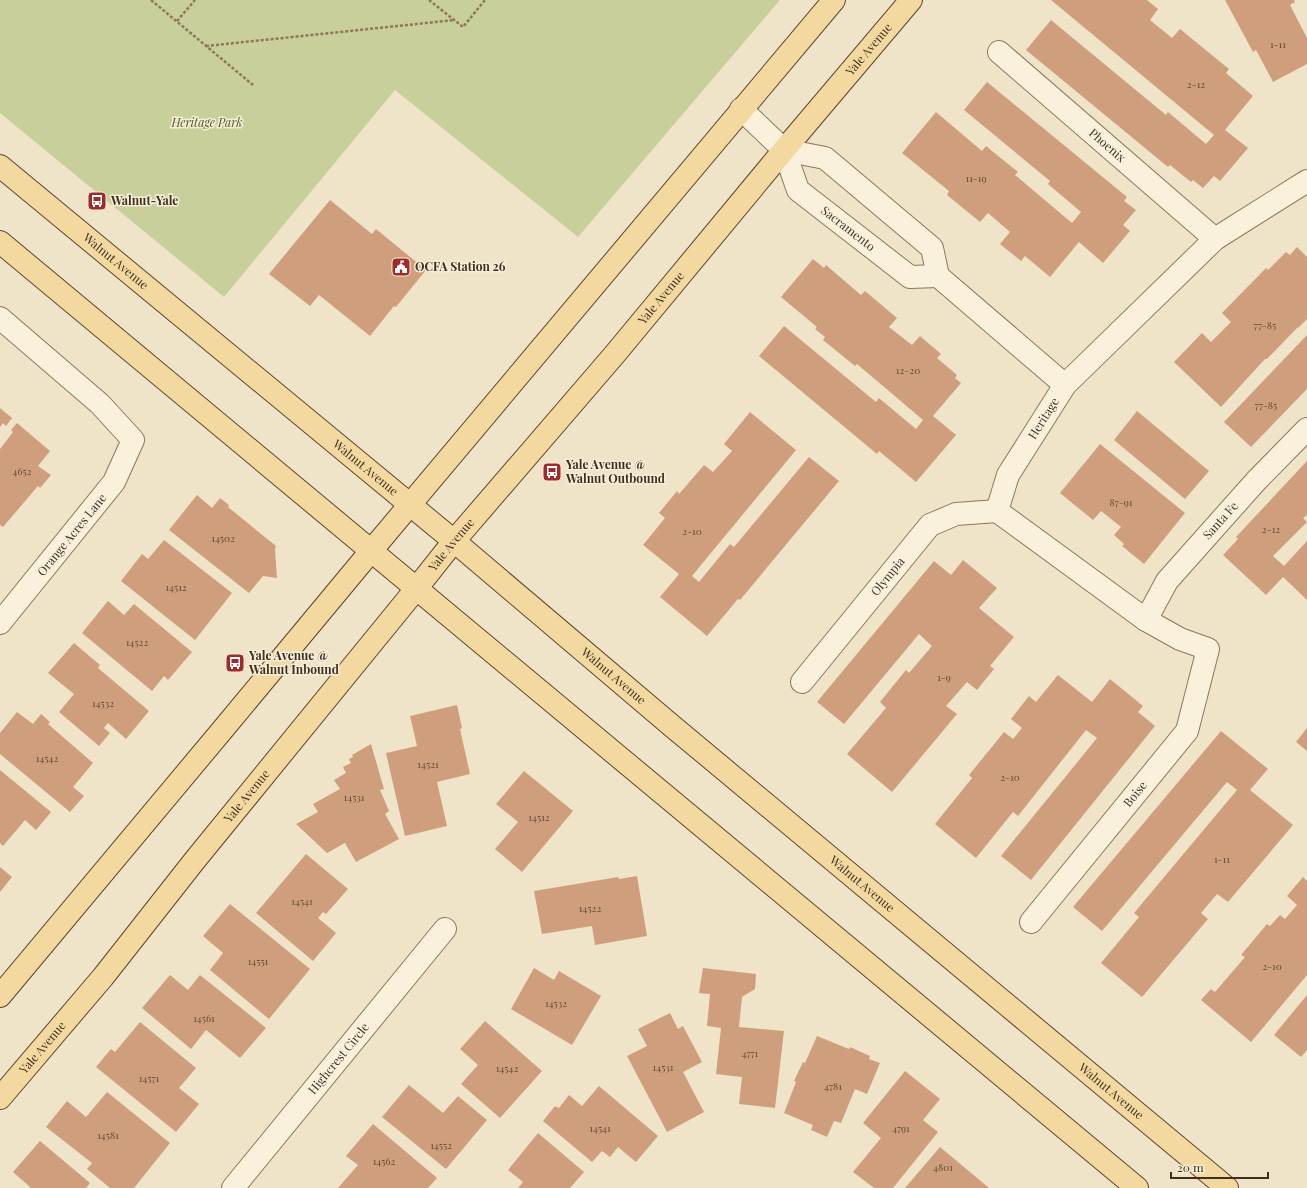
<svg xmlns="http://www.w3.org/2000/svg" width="1307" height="1188" viewBox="0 0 1307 1188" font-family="'Playfair Display',serif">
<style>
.green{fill:#c9cf9b}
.building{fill:#cf9f7d}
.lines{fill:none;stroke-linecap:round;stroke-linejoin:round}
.minor-casing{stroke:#8d765c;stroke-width:24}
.major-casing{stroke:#5b4430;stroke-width:24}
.path{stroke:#8d765c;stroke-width:2.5;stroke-dasharray:3 2;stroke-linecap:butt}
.minor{stroke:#faf1dc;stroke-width:22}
.major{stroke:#f3d9a0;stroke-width:22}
.labels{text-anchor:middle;stroke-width:3;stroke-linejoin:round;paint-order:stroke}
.number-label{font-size:10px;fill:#624a37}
.street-label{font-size:12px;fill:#3d2e20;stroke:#f7eed8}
.park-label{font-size:12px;font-style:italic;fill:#4d5a26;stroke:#f7eed8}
.poi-label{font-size:12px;font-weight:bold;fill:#3d2e20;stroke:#f7eed8;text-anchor:start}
</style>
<rect width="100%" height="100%" fill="#f0e4c8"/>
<!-- green -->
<polygon class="green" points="0,0 780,0 578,237 395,90 224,297 0,113"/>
<!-- building -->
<g class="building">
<polygon points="1051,0 1147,0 1158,9 1150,20 1172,38 1180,29 1229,69 1226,73 1253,96 1225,130 1248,148 1220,181 1214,176 1203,188 1193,180 1191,182 1170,165 1168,167 1026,50 1051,20 1166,115 1168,112 1206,144 1214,135"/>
<polygon points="1225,0 1294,0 1295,2 1290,5 1307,38 1307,64 1273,82 1256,50 1253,52"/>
<polygon points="987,82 1127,197 1124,201 1136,210 1123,225 1130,231 1103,263 1079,242 1050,277 1025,256 1021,261 1000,244 1010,232 988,213 980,222 947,195 949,191 902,153 936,112 982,151 986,146 1018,172 1015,175 1072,223 1081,212 1048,184 1050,181 964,110"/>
<polygon points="330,200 372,234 376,229 426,270 396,307 394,306 370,336 319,295 310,306 269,274"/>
<polygon points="1297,247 1307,257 1307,319 1298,328 1298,327 1267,359 1265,359 1221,407 1174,362 1202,333 1211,342 1231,322 1222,313 1266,268 1268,270 1286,252 1290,255"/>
<polygon points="813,259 824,268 826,265 861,295 865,291 897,318 889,327 912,345 920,336 941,354 937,358 957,375 955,378 961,383 933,416 956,435 916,482 879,451 877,454 759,356 784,326 876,402 879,398 916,429 923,420 857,364 855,366 823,340 825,337 815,329 817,327 781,297"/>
<polygon points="1307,335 1307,389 1251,447 1224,422"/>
<polygon points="0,408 12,418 6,426 3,423 0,427"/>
<polygon points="1137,411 1209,471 1185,499 1114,440"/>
<polygon points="750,412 796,450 692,576 699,582 730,544 734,547 809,457 839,481 740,600 738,599 707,636 660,597 679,574 643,545 665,518 659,513 677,491 679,494 704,465 713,472 732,451 724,444"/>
<polygon points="17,423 50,451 38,466 51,475 40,488 38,486 3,527 0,525 0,449 13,432 11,430"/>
<polygon points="1100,444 1185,513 1144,564 1122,546 1124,544 1114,535 1121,527 1101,511 1093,520 1060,493"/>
<polygon points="1307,461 1307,515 1303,518 1307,522 1273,556 1284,566 1307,541 1307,600 1283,577 1266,595 1223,555 1238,539 1236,537"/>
<polygon points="197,495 212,508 220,498 229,505 228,507 276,546 275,549 277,578 263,576 249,593 169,530"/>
<polygon points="164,540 232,593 195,640 121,581 142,554 148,559"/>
<polygon points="963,560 997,588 979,608 1014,637 990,666 994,669 977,690 967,682 946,706 957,714 892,792 847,754 886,708 880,702 906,670 909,673 932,646 919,634 844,724 817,702 934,561 951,575"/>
<polygon points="108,601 124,615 134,604 192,652 168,680 164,676 152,691 82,633"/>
<polygon points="74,643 100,665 98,668 149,711 126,739 108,723 104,728 110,733 99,746 59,712 74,694 48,673"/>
<polygon points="1058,675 1092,702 1110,679 1143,706 1138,712 1155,726 1031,880 1001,856 1097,738 1086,730 1018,816 1013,812 976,858 935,824 972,778 969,775 1004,732 1013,739 1022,728 1011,719 1029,696 1036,702"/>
<polygon points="457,705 462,728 460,729 470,774 437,782 447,826 405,836 386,753 417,746 410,716"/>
<polygon points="17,712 33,724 41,714 50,722 48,724 93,763 73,787 84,796 70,812 0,754 0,733"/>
<polygon points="1307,728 1307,751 1296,742"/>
<polygon points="1221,731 1268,769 1250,790 1293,825 1228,902 1217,894 1201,913 1208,919 1142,997 1101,963 1139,917 1134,913 1237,790 1227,782 1102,931 1073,907"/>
<polygon points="371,744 384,789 380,790 389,811 385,814 399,839 356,862 345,843 327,853 296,824 318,812 313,804 340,789 334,780 346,773 343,767 351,763 349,759 353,757 352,755"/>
<polygon points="0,770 51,812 36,830 25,820 3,846 0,843"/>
<polygon points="524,771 573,811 522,872 495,849 518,822 496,804"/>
<polygon points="306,854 348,889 326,914 323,912 318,918 336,933 313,961 256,913"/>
<polygon points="0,867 12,877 0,892"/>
<polygon points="637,876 647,936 595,945 592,926 542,934 534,891 618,877 619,879"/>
<polygon points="1303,877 1307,881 1307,975 1251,1042 1201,1000 1211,989 1215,992 1245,957 1241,955 1267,924 1270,926 1280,915 1285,919 1297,905 1287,896"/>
<polygon points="230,904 310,969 269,1019 210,970 223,953 203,936"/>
<polygon points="534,968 554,980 559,971 601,996 572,1045 511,1009"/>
<polygon points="703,968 756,974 755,989 742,997 739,1027 784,1031 775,1108 739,1104 742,1077 716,1074 721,1028 707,1026 710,994 699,993"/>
<polygon points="170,975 188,990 200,975 266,1028 240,1058 206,1030 191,1049 142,1008"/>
<polygon points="1307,995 1307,1050 1301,1057 1274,1035"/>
<polygon points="670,1013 678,1029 683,1026 702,1062 683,1072 704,1112 667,1132 627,1056 647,1046 638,1029"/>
<polygon points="485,1021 542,1071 500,1118 461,1084 478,1065 460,1049"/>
<polygon points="140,1022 196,1068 179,1088 199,1104 176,1132 96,1067 111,1049 115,1052"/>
<polygon points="817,1036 849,1049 850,1047 870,1056 869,1059 880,1063 867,1094 855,1089 841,1123 834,1121 827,1137 811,1130 813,1125 784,1113 796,1082 794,1081 803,1062 805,1063"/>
<polygon points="905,1071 940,1099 923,1120 938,1132 893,1188 874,1188 853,1172 881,1138 863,1123"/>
<polygon points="409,1085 443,1113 458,1096 487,1120 446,1169 382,1117"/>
<polygon points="599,1086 658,1136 636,1162 618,1147 610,1157 602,1151 592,1162 543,1121 555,1106 559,1108 569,1095 582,1106"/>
<polygon points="107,1092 170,1143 134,1188 110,1188 87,1169 92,1163 46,1127 67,1101 86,1117"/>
<polygon points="373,1124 437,1178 428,1188 338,1188 358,1165 346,1156"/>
<polygon points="538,1133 584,1172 570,1188 518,1188 523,1182 508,1170"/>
<polygon points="40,1141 90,1183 86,1188 29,1188 30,1187 13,1172"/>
<polygon points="940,1147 989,1188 905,1188"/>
</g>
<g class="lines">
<!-- minor casing -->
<g class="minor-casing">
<g id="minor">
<path id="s1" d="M999,52L1215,239"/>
<path id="s2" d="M741,109L784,150L798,190L910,277L938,276"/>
<polyline points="784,150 825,158 831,163 932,248 938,276 1065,385"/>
<polyline points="0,318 100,404 133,440 114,482 0,623"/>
<path id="s3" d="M1146,620L1167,581L1256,481L1307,429"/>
<path id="s4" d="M802,682L930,525L956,514L997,511"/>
<path id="s5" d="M1031,922L1187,731L1208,649L1180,639L1146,620L997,511L1008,475L1065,385L1215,239L1307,181"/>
<path id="s6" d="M233,1188L445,929"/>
</g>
</g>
<!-- major casing -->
<g class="major-casing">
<g id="major">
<path id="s7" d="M0,166L454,541L672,726L1227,1188"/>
<polyline points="0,242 1137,1188"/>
<polyline points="0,996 224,728 371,551 834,0"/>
<path id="s8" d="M0,1098L103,977L195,860L416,589L454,541L615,354L784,150L911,0"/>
</g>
</g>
<!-- path -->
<g class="path">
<polyline points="151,0 253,85"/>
<polyline points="429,0 463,27 485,0"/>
<polyline points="177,21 195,0"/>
<polyline points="206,46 455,20"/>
</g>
<!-- minor -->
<use href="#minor" class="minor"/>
<!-- major -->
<use href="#major" class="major"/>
</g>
<!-- icons -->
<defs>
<g id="bus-square" transform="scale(1)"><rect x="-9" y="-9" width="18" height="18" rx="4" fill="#9e2a2b" stroke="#f7eed8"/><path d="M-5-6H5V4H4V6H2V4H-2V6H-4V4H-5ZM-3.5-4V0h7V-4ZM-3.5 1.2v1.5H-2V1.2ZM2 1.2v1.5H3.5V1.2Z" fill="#fff"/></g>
<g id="civic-square" transform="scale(1)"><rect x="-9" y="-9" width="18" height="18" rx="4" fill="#9e2a2b" stroke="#f7eed8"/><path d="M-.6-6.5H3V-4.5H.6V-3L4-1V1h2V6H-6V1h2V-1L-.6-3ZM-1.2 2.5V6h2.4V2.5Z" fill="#fff"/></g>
</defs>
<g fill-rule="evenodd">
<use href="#bus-square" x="97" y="201"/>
<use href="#civic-square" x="401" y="267"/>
<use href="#bus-square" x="552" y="472"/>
<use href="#bus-square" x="235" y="663"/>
</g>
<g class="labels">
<!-- number labels -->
<g class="number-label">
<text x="1278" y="48">1-11</text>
<text x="1196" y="88">2-12</text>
<text x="976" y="182">11-19</text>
<text x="1265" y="329">77-85</text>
<text x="908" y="374">12-20</text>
<text x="1266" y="409">77-85</text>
<text x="22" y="475">4652</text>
<text x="1121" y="506">87-91</text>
<text x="1271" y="533">2-12</text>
<text x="692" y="535">2-10</text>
<text x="223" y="542">14502</text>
<text x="176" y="591">14512</text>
<text x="137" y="646">14522</text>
<text x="944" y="681">1-9</text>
<text x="103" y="707">14532</text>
<text x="47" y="762">14542</text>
<text x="428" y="768">14521</text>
<text x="1010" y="781">2-10</text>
<text x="354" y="801">14531</text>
<text x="539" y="821">14512</text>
<text x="1222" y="863">1-11</text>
<text x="302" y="905">14541</text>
<text x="590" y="912">14522</text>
<text x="258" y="965">14551</text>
<text x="1272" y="970">2-10</text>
<text x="556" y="1007">14532</text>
<text x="204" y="1022">14561</text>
<text x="750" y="1057">4771</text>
<text x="663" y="1071">14531</text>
<text x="507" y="1072">14542</text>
<text x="149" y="1082">14571</text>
<text x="833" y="1090">4781</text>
<text x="600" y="1132">14541</text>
<text x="901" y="1132">4791</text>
<text x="108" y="1139">14581</text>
<text x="441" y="1149">14552</text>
<text x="384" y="1165">14562</text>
<text x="943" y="1171">4801</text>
</g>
<!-- street labels -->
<g class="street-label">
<text dy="4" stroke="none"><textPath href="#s8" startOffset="1362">Yale Avenue</textPath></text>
<text dy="4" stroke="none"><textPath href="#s1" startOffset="143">Phoenix</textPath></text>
<text dy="4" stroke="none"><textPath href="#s2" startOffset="165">Sacramento</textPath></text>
<text dy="4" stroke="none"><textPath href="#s7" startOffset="150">Walnut Avenue</textPath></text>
<text dy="4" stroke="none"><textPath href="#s8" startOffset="1038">Yale Avenue</textPath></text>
<text dy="4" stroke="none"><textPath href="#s5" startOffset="689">Heritage</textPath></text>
<text dy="4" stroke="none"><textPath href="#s7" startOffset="474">Walnut Avenue</textPath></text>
<text dy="4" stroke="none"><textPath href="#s3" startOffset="125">Santa Fe</textPath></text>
<text transform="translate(72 535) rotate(-51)" y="4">Orange Acres Lane</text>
<text dy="4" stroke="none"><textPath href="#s8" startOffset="714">Yale Avenue</textPath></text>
<text dy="4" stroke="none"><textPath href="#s4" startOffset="136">Olympia</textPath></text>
<text dy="4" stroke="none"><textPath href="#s7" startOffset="798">Walnut Avenue</textPath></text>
<text dy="4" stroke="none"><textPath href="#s5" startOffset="165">Boise</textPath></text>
<text dy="4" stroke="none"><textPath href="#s8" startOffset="390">Yale Avenue</textPath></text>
<text dy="4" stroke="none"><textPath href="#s7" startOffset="1122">Walnut Avenue</textPath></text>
<text dy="4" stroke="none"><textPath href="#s8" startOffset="66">Yale Avenue</textPath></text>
<text dy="4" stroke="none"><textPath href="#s6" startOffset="167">Highcrest Circle</textPath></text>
<text dy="4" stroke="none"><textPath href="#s7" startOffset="1446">Walnut Avenue</textPath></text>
</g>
<!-- park labels -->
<g class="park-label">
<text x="207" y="127">Heritage Park</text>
</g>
<!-- poi labels -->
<g class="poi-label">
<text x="111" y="205">Walnut-Yale</text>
<text x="415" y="271">OCFA Station 26</text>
<text x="566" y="469">Yale Avenue @<tspan x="566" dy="14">Walnut Outbound</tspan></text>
<text x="249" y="660">Yale Avenue @<tspan x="249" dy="14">Walnut Inbound</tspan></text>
</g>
</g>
<!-- scale -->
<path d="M1171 1172v6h97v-6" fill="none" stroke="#3d2e20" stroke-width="2"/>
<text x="1177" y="1172" font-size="12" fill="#3d2e20" stroke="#f7eed8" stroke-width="3" paint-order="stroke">20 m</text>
</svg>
